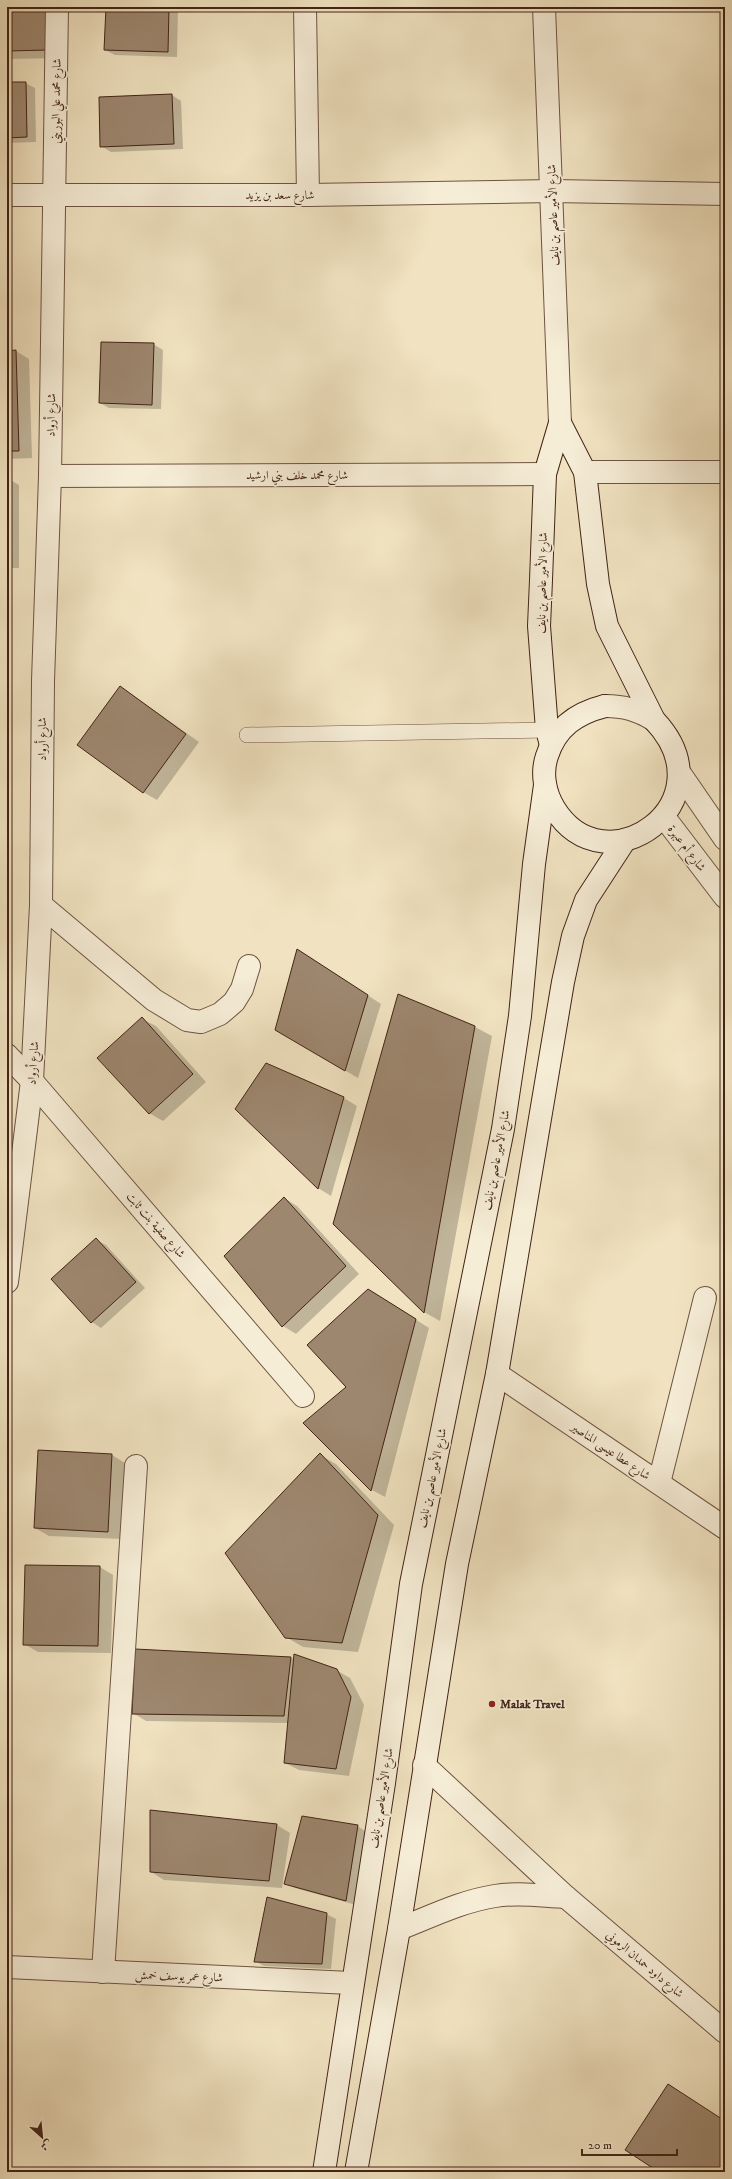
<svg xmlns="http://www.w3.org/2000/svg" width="732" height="2179" viewBox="0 0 732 2179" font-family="'IM FELL DW Pica',Amiri,serif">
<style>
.shadow{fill:#0003}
.building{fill:#9d876f;stroke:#422316}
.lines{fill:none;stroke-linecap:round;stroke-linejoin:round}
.service-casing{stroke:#6e5341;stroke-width:16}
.minor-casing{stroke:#6e5341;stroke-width:24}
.tertiary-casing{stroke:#6e5341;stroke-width:24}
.secondary-casing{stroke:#422316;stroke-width:24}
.service{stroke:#f6edd7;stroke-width:15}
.minor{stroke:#f6edd7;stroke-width:22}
.tertiary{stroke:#f6edd7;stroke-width:22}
.secondary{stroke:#f6edd7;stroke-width:22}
.poi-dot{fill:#8f2418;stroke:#f6edd7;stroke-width:1.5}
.labels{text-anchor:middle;stroke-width:3.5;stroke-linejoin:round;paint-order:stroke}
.street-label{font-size:12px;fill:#422316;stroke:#f6edd7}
.poi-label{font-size:12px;font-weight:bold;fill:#422316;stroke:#f6edd7;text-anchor:start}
</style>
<rect width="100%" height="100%" fill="#f1e3c1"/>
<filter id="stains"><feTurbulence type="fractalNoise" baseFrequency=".005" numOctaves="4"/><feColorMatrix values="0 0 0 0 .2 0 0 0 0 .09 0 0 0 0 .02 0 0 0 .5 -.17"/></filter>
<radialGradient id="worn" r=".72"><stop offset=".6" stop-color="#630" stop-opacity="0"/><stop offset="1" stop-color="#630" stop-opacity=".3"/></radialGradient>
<!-- shadow -->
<g class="shadow">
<polygon points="7,7 61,58 7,59"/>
<polygon points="107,7 178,7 177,57 115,55 105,50"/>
<polygon points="7,83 25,83 35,88 36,142 7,143"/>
<polygon points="172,95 181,101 183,149 111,152 101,146"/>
<polygon points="153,344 163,350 161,409 109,408 100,403"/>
<polygon points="16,351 29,359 32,458 7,459 7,352"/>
<polygon points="7,478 19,485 19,568 7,568"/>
<polygon points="7,594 10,596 10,690 7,696"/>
<polygon points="121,687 199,742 157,800 143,792"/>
<polygon points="311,958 381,1004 358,1078 276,1030"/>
<polygon points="142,1019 156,1026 206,1082 163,1121 149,1113"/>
<polygon points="475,1027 492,1036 440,1321 424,1312 335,1223"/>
<polygon points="344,1098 357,1106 331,1196 318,1188 236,1109"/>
<polygon points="284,1198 297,1206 359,1274 296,1334 283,1326 226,1256"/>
<polygon points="96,1240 106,1245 145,1288 101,1328 92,1322"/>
<polygon points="382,1298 429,1328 385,1497 372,1490 305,1423 347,1387"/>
<polygon points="112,1455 125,1463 122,1539 49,1536 35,1528"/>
<polygon points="320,1455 336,1464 394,1525 358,1652 303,1647 286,1637"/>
<polygon points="100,1567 113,1575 111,1653 38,1652 24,1644"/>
<polygon points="290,1658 336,1670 350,1678 364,1705 349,1776 299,1770 285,1763 289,1723 146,1721 133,1713"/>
<polygon points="277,1825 290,1833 282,1888 164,1880 151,1872"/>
<polygon points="357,1826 367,1832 356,1905 295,1888 285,1883"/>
<polygon points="326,1914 336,1919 331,1969 264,1966 255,1961"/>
</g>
<!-- building -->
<g class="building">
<polygon points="7,7 47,7 48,50 7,51"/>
<polygon points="106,7 169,7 168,52 104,50"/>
<polygon points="7,82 26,82 27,137 7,138"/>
<polygon points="172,94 174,144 100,147 99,97"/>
<polygon points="101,342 154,343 152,405 99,403"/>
<polygon points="16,350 19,451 7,451 7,351"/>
<polygon points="120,686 186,734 143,793 77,745"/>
<polygon points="297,949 368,995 345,1071 275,1030"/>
<polygon points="398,994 475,1026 424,1313 333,1224"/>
<polygon points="142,1017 193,1074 149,1114 97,1058"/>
<polygon points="266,1063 344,1097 318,1189 235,1109"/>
<polygon points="284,1197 346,1266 282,1327 224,1256"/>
<polygon points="96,1238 136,1282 91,1323 51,1279"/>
<polygon points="368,1289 416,1319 371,1491 303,1423 346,1387 307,1345"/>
<polygon points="38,1450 112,1454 108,1532 34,1528"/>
<polygon points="320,1453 378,1515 342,1643 285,1638 225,1553"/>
<polygon points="25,1565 100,1566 98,1646 23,1645"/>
<polygon points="135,1649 291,1657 284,1716 132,1714"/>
<polygon points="294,1654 337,1669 351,1697 336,1769 284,1763"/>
<polygon points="150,1810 277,1824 269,1881 150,1872"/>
<polygon points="302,1816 358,1825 346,1901 284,1884"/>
<polygon points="267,1897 327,1913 322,1964 254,1962"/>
<polygon points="668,2084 725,2121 725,2172 659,2172 625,2150"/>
</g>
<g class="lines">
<!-- service casing -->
<g class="service-casing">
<polyline id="service" points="247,735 547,730"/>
</g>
<!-- minor casing -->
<g class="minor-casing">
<g id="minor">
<polyline points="305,7 308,195"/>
<polyline points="7,195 308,195 553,191 725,194"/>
<polyline points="585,472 725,472"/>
<polyline points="50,476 545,474"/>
<polyline points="41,905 154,1000 187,1020 201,1022 220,1014 234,1002 242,989 249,966"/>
<polyline points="7,1055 32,1081 303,1396"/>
<polyline points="7,1282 32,1081 41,905 43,681 50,476 57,7"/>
<polyline points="497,1374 725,1528"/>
<polyline points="659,1483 705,1298"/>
<polyline points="424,1765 566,1897 725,2032"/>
<path d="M399,1929C430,1917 462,1901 495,1896C518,1892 542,1896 566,1897"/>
<polyline points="7,1967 351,1983"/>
<polyline points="103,1972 136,1466"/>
</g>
</g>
<!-- tertiary casing -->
<g class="tertiary-casing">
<g id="tertiary">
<polyline points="544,7 560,423"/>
<path d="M605,706C624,706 638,710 654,720"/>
<polyline points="681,775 725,839"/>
<polyline points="664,817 725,897"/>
</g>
</g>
<!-- secondary casing -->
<g class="secondary-casing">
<g id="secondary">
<path d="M560,423L585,472L598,584L607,626L654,720C732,802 605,892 554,808C545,793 541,773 547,756C556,727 577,713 605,706"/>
<polyline points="551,745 547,730 539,626 541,580 545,474 560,423"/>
<polyline points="324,2172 384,1783 411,1584 503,1129 520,1016 534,864 545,785"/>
<polyline points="356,2172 399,1929 457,1564 497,1374 563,982 573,936 586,900 625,840"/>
</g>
</g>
<!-- service -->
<use href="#service" class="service"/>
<!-- minor -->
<use href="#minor" class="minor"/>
<!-- tertiary -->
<use href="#tertiary" class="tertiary"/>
<!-- secondary -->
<use href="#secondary" class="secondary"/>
</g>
<!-- markers -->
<circle class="poi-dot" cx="492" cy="1704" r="4"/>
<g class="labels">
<!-- street labels -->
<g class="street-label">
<text transform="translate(56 101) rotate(-89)" y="4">شارع محمد علي البوريني</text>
<text x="280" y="199">شارع سعد بن يزيد</text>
<text transform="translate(553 215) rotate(-92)" y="4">شارع الأمير عاصم بن نايف</text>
<text transform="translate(51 415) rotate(-89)" y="4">شارع أرواد</text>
<text x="297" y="479">شارع محمد خلف بني ارشيد</text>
<text transform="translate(542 583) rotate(-89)" y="4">شارع الأمير عاصم بن نايف</text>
<text transform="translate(42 739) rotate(-90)" y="4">شارع أرواد</text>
<text transform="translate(687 848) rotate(53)" y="4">شارع أم عبهرة</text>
<text transform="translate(33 1063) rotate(-86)" y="4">شارع أرواد</text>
<text transform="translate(496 1160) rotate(-79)" y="4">شارع الأمير عاصم بن نايف</text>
<text transform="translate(156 1225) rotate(49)" y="4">شارع صفية بنت ثابت</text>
<text transform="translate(611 1451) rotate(34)" y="4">شارع عطا عيسى المناصير</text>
<text transform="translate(432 1478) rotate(-78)" y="4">شارع الأمير عاصم بن نايف</text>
<text transform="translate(381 1798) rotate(-81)" y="4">شارع الأمير عاصم بن نايف</text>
<text transform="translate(645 1964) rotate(40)" y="4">شارع داود حمدان الرموني</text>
<text transform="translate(179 1976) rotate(2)" y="4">شارع عمر يوسف خمش</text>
</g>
<!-- poi labels -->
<g class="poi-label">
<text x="500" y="1708">Malak Travel</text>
</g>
</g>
<!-- margin -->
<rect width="732" height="2179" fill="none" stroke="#f1e3c1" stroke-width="24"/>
<rect x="8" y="8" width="716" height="2163" fill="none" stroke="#422316" stroke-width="2"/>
<rect x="12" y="12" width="708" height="2155" fill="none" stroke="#422316"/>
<!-- north arrow -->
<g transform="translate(42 2137) rotate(153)" stroke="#f6edd7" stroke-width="3" paint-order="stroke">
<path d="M0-3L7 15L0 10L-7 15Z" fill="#422316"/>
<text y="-6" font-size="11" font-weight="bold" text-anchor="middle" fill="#422316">ش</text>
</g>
<!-- scale -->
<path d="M582 2149v6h95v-6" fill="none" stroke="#422316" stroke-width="2"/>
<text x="588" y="2149" font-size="12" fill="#422316" stroke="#f6edd7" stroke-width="3" paint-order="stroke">20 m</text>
<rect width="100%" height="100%" filter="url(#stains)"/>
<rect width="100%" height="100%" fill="url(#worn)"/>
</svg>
